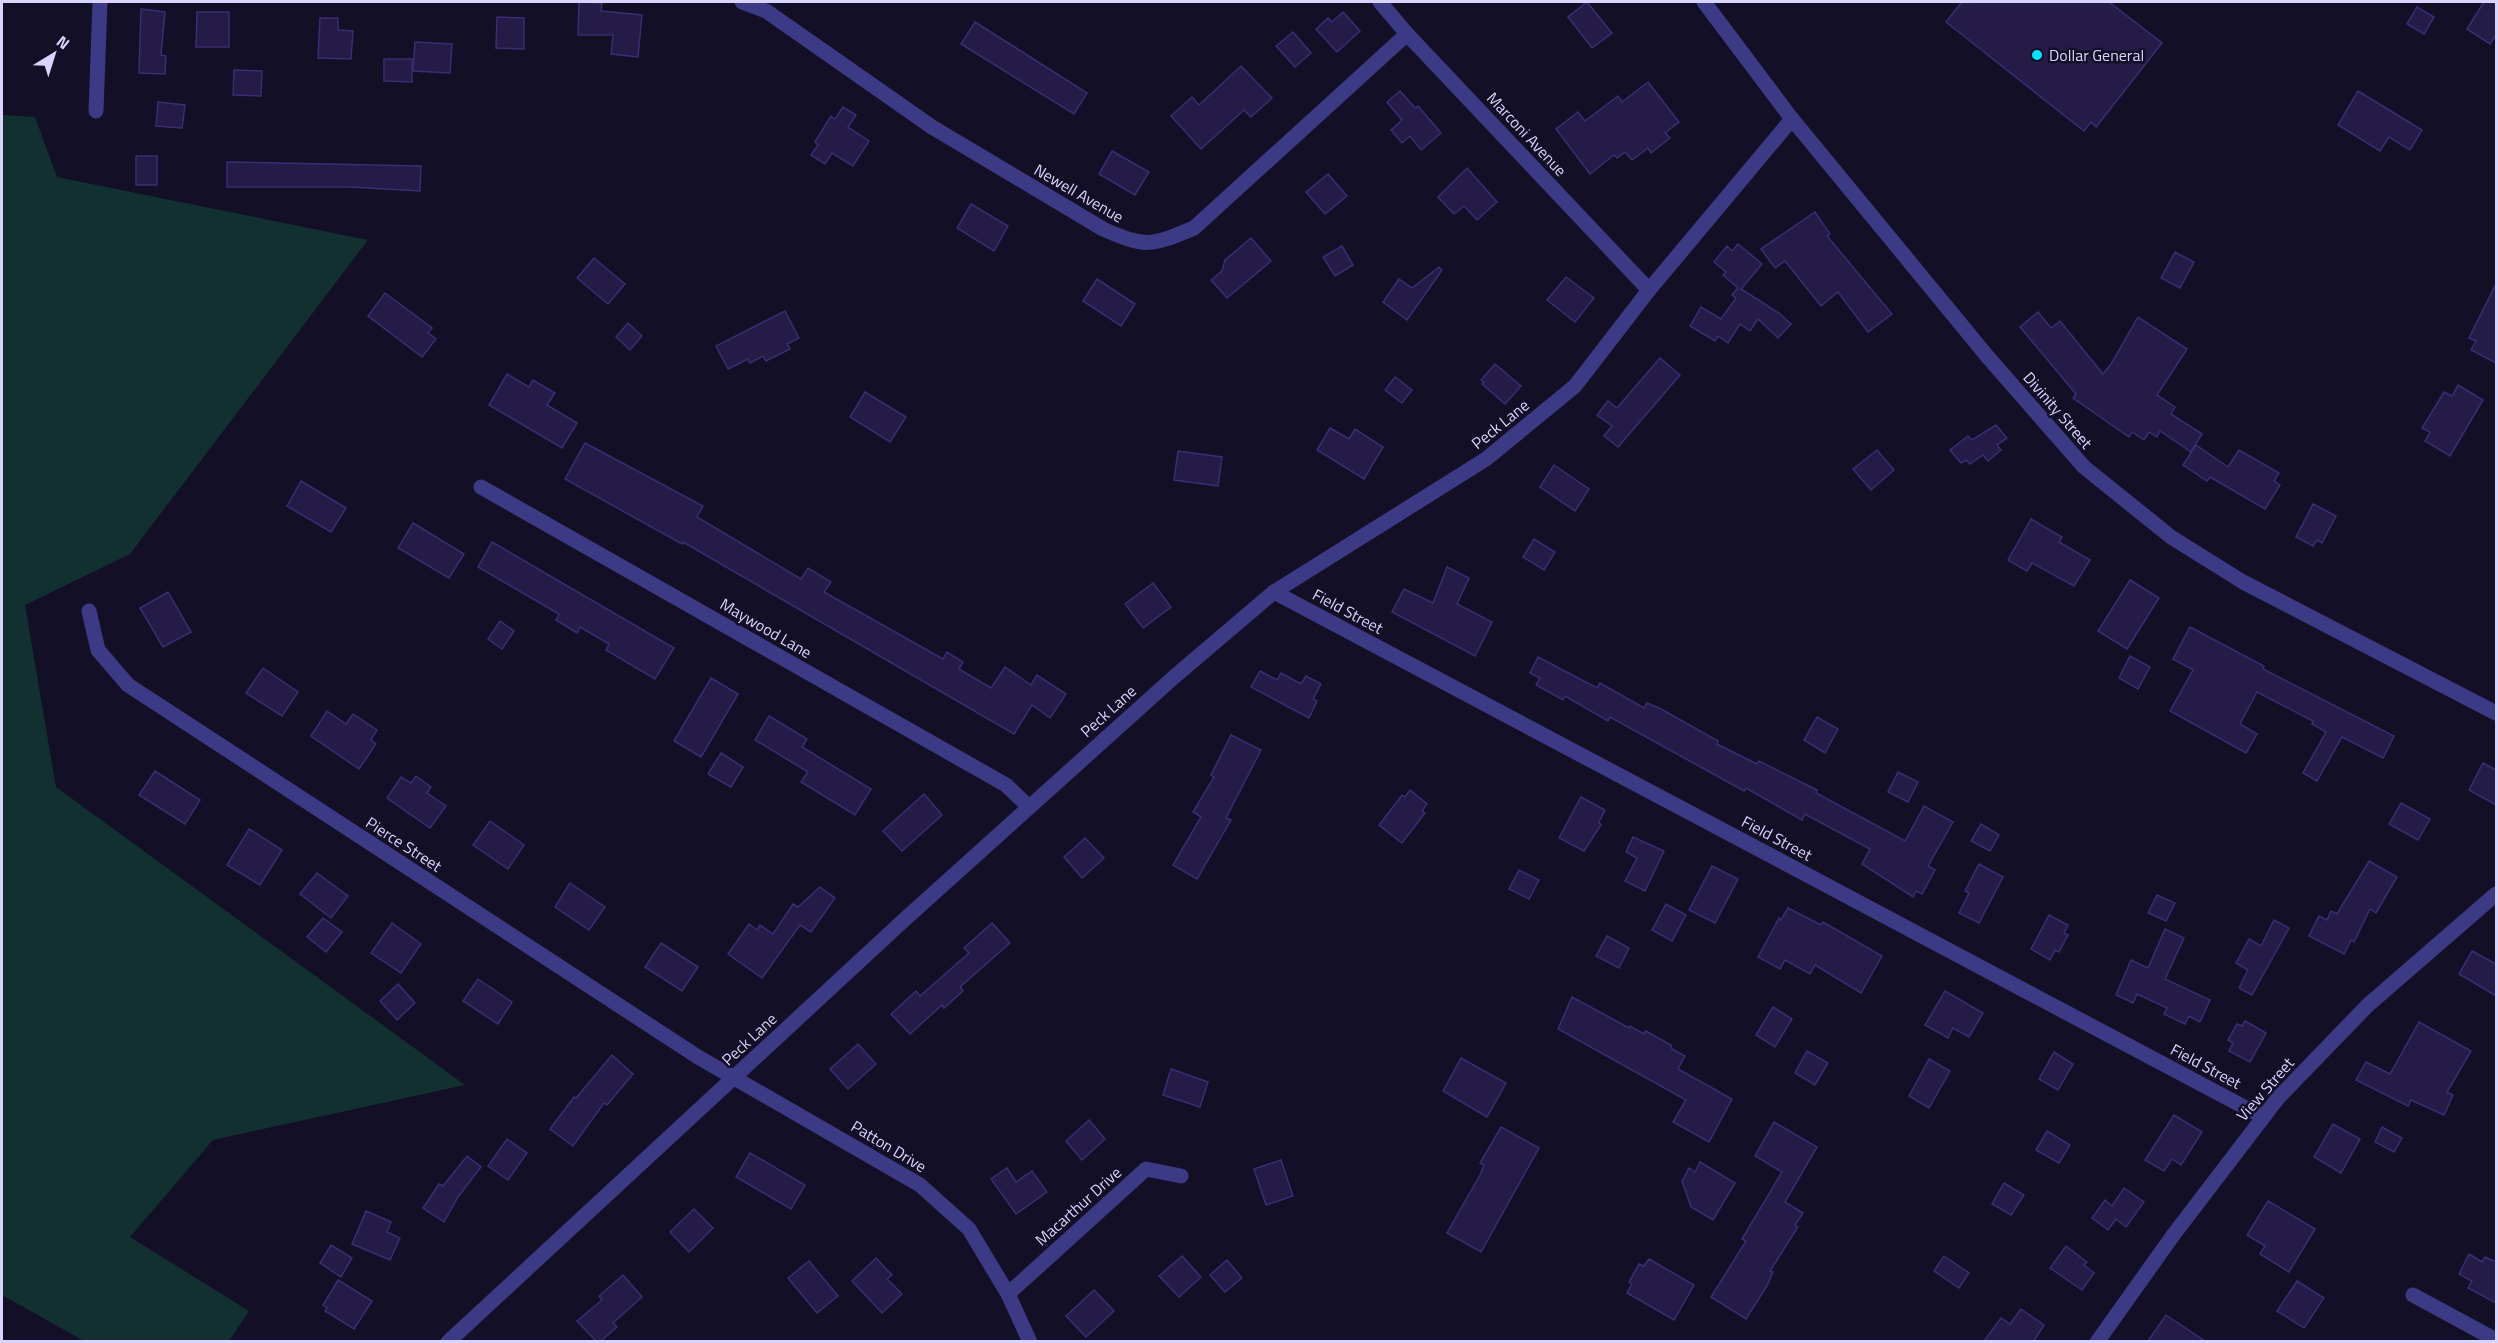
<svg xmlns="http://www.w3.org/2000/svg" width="2498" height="1343" viewBox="0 0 2498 1343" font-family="'Titillium Web',sans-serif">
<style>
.green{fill:#12302f}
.building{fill:#241b47;stroke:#3b2d73;stroke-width:1.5}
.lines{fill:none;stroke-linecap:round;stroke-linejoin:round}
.street{stroke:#3d3a85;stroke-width:15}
.poi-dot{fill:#00e5ff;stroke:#130f26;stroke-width:2}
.labels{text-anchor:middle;stroke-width:5;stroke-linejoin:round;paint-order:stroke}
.poi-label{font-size:16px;fill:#d9d4ff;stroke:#130f26;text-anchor:start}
.street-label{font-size:16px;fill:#d9d4ff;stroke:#130f26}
</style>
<rect width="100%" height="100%" fill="#130f26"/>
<!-- green -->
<polygon class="green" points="2,115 35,117 57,177 368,240 130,554 25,605 56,787 465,1085 213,1140 130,1237 249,1311 229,1341 84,1341 2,1295"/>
<!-- building -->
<g class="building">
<polygon points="579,2 602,3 601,11 642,15 638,57 611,54 613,35 578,35"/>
<polygon points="1587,2 1612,33 1592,48 1568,17"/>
<polygon points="1962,2 2109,2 2162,43 2096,127 2091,122 2084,131 1946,22"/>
<polygon points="2484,2 2496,2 2496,35 2490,44 2467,29"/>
<polygon points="2417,7 2434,17 2424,34 2407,24"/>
<polygon points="141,9 165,12 161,55 166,56 165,74 139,73"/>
<polygon points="197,12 229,12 229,47 196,47"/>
<polygon points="1343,12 1360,31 1337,52 1316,29 1328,18 1332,22"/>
<polygon points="497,17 524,18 524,49 496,48"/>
<polygon points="320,18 338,18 338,30 353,31 351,59 318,58"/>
<polygon points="975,22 1087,93 1074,114 961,44"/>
<polygon points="1293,32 1311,53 1295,67 1276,46"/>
<polygon points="415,42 452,44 450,73 413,71"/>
<polygon points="384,59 412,59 412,82 384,81"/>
<polygon points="1241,66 1272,98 1251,117 1244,110 1201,149 1171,116 1192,97 1199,105"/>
<polygon points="234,70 262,71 261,96 233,95"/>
<polygon points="1648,82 1679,122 1665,133 1670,138 1651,153 1648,148 1632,160 1625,152 1617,158 1614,155 1590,174 1556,129 1578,112 1585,121 1618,96 1622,102"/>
<polygon points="1400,91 1415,108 1418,106 1441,133 1421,150 1410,136 1402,143 1391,130 1402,120 1387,102"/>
<polygon points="2358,91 2422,130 2410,150 2389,137 2380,151 2338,125"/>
<polygon points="158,102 185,105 182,128 156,126"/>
<polygon points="843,107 856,115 848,127 869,141 853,166 832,153 825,164 811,155 818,145 815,142 831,116 835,119"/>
<polygon points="1112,151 1149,172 1135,195 1099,174"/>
<rect x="136" y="156" width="21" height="29"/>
<polygon points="227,162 421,166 420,191 349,187 227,187"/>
<polygon points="1467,168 1497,202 1477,220 1464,206 1454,214 1438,197"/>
<polygon points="1328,174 1347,196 1325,214 1306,192"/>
<polygon points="971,204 1008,226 994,251 957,228"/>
<polygon points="1815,212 1830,234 1827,236 1892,314 1868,332 1838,292 1821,306 1785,261 1775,268 1761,249"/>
<polygon points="1251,238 1271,261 1227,298 1211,280 1222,271 1225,260"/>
<polygon points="1738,244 1762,264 1741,289 1779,313 1791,324 1778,338 1758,319 1750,331 1740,324 1728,343 1718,336 1715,341 1690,326 1701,307 1721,319 1736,298 1732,295 1738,288 1723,275 1726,272 1714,262 1727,246 1732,251"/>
<polygon points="1342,246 1353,265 1335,276 1323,257"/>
<polygon points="2175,252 2194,262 2180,288 2161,278"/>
<polygon points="594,258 625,284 608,304 577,278"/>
<polygon points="1439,267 1442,270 1407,320 1383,302 1399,279 1412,288"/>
<polygon points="1566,277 1594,298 1575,322 1547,300"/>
<polygon points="1097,279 1135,304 1121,326 1083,301"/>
<polygon points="2496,284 2496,363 2471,350 2476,341 2469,338"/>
<polygon points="385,293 432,328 428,333 436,339 422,357 368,316"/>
<polygon points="785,311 799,338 787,344 790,349 766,361 763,356 750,363 748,359 728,369 716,346"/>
<polygon points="2038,312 2051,328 2060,321 2103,374 2111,364 2138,317 2187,349 2157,395 2175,407 2171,414 2202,434 2191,452 2160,431 2157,437 2149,432 2144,440 2132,432 2129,437 2073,398 2076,394 2020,327"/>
<polygon points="628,323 642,336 630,350 616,337"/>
<polygon points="1660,358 1680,375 1618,447 1604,436 1612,426 1597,415 1608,401 1617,408"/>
<polygon points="1495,364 1521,386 1505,404 1482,384 1484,382 1481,380"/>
<polygon points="507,374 529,387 533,380 555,393 547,405 577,423 562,448 489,405"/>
<polygon points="1395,377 1412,390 1402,403 1385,390"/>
<polygon points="2458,385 2483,400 2450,456 2425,441 2430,432 2422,428 2444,392 2452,396"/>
<polygon points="865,392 906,417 890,442 850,417"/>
<polygon points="1996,425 2007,438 1997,445 2001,450 1988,461 1983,455 1970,464 1966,460 1961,463 1950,450 1968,436 1972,440"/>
<polygon points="1330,428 1349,439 1355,429 1383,447 1364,479 1317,450"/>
<polygon points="585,443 703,506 697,517 801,579 808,568 831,582 824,592 943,659 947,652 963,662 959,669 991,688 1005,667 1031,685 1037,675 1066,694 1050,718 1032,705 1014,734 683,542 682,544 565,479"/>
<polygon points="2196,445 2228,467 2239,450 2279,473 2274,481 2280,485 2265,509 2210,477 2207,481 2183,465"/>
<polygon points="1877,450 1894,470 1871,490 1853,469"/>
<polygon points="1178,451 1222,457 1218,486 1174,480"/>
<polygon points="1554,465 1589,489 1575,511 1540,487"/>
<polygon points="301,481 346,508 331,532 287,506"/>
<polygon points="2313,504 2336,516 2322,543 2317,540 2313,546 2296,537"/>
<polygon points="2031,519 2062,537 2059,542 2090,560 2074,586 2032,563 2027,571 2008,560"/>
<polygon points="413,523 464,554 449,578 398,548"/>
<polygon points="1534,539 1555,552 1544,570 1523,557"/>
<polygon points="492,542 674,648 655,679 606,650 609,644 580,627 577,633 556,620 559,614 478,567"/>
<polygon points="1447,567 1469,578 1457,604 1492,622 1475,656 1392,612 1404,589 1433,603"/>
<polygon points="2130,580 2159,598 2127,649 2098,631"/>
<polygon points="1153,583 1171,607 1143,628 1125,604"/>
<polygon points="168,592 191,632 163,647 140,608"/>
<polygon points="500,621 514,631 502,649 488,639"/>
<polygon points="2190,627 2264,666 2263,669 2394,736 2383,758 2342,737 2317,781 2303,773 2326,732 2312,724 2313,721 2257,692 2240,724 2257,734 2246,753 2170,711 2193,670 2173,659"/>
<polygon points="2130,656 2150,667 2138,689 2119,678"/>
<polygon points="1538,657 1597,688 1600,683 1644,708 1647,703 1661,709 1718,741 1717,744 1757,764 1759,761 1817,790 1816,793 1905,841 1924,806 1953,822 1928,866 1935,870 1922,894 1916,891 1913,897 1862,864 1870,849 1805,814 1802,820 1746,788 1744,791 1610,717 1608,721 1565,696 1563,700 1536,685 1540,678 1530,673"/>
<polygon points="263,668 298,692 282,716 246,693"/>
<polygon points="1260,671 1277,680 1281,673 1301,684 1306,676 1321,684 1313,699 1317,701 1309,718 1251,687"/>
<polygon points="711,678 738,694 701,757 674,741"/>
<polygon points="327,711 346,724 353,714 377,730 371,740 376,744 359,769 311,736"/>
<polygon points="769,716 807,739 802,747 871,789 855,815 801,782 808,772 755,740"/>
<polygon points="1817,717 1838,729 1825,753 1804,740"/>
<polygon points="1231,735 1261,750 1226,818 1231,820 1197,879 1173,865 1201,817 1193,812 1214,777 1211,775"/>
<polygon points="721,753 743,767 731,787 708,774"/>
<polygon points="2483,763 2496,770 2496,805 2469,790"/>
<polygon points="155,771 200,800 185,824 139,795"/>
<polygon points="1898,772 1918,782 1908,802 1888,792"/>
<polygon points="416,776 431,787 427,793 446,806 430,828 387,798 401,777 411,783"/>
<polygon points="1410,790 1427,804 1422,811 1425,813 1402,843 1379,825 1402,795 1405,797"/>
<polygon points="924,794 942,815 902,851 883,831"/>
<polygon points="1581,797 1605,810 1599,822 1601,825 1584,851 1559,838"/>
<polygon points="2401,803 2430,819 2418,840 2389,824"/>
<polygon points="490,821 524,845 508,869 473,845"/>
<polygon points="1981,824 1999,835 1990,851 1971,841"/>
<polygon points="249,829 282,850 260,885 227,865"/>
<polygon points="1633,837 1664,851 1645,891 1625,881 1637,858 1626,852"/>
<polygon points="1085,838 1104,858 1082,878 1064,857"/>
<polygon points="2369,861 2397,877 2376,913 2370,909 2354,942 2351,940 2344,954 2309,936 2319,916 2327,920 2331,911 2337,914"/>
<polygon points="1979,864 2003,877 1979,923 1959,913 1969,893 1965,891"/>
<polygon points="1712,866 1738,879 1715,923 1689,910"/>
<polygon points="1519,870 1539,880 1529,899 1509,889"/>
<polygon points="317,873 348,896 331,918 300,894"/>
<polygon points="570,883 605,907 589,930 555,907"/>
<polygon points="820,887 835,898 811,932 800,925 762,978 728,954 749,924 757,930 760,925 773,934 793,904 798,907"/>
<polygon points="2157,895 2175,903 2166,921 2148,913"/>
<polygon points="1666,904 1686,915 1672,941 1652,930"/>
<polygon points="1788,908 1821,925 1823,922 1882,956 1861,993 1815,965 1810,974 1785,960 1780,969 1758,957 1779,918 1781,920"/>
<polygon points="2049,915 2068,925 2064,933 2068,935 2059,952 2055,950 2050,960 2031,949"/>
<polygon points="323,918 342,932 326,952 307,937"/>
<polygon points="2274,920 2289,928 2252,995 2239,988 2248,970 2236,963 2249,939 2261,946"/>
<polygon points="392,923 421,944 401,973 371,953"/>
<polygon points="992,923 1010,943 960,987 963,991 944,1008 942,1005 910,1034 891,1014 916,991 920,996 969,953 964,948"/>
<polygon points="2165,929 2184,938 2165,979 2210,1000 2200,1022 2189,1016 2185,1024 2164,1014 2167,1008 2137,994 2133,1003 2116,995 2131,960 2148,968"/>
<polygon points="1607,936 1629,948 1619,968 1596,956"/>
<polygon points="661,943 698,967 682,991 645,967"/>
<polygon points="2472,951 2496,964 2496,996 2459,974"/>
<polygon points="478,979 512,1002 498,1024 463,1001"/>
<polygon points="398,984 415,1003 397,1020 380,1001"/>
<polygon points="1945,991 1983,1013 1969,1037 1953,1028 1948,1038 1925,1025"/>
<polygon points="1572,997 1629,1028 1630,1026 1644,1034 1646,1031 1671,1045 1672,1049 1685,1056 1678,1069 1732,1099 1709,1142 1673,1122 1686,1100 1558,1029"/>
<polygon points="1773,1007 1792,1019 1775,1047 1756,1035"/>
<polygon points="2245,1021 2266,1033 2250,1062 2229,1051 2233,1043 2228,1040 2237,1024 2242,1026"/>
<polygon points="2419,1022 2471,1051 2447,1092 2453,1095 2444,1115 2411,1100 2408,1106 2356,1080 2366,1062 2390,1074"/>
<polygon points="858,1044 876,1064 848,1089 830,1069"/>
<polygon points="1807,1051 1828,1063 1815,1085 1795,1073"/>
<polygon points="2054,1052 2073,1064 2058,1090 2039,1079"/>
<polygon points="612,1055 633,1074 607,1105 604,1103 573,1146 550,1129 574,1097 576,1098"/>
<polygon points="1461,1058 1506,1083 1487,1117 1443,1091"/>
<polygon points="1929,1059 1950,1071 1929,1108 1909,1096"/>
<polygon points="1171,1069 1208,1082 1200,1107 1163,1095"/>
<polygon points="2174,1115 2202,1132 2181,1165 2172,1159 2164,1171 2145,1160"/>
<polygon points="1089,1120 1105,1139 1082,1160 1066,1141"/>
<polygon points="1774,1122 1817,1147 1785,1202 1803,1213 1795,1225 1798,1227 1770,1271 1773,1272 1767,1286 1746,1319 1711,1297 1746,1241 1742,1239 1782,1172 1755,1156"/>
<polygon points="2333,1124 2360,1139 2341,1173 2314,1157"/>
<polygon points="1501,1127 1539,1148 1481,1252 1447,1233 1480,1175 1484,1165 1480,1163"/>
<polygon points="2382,1127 2402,1138 2394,1152 2375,1142"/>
<polygon points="2047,1131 2070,1145 2059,1163 2036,1150"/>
<polygon points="507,1139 527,1153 508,1180 488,1166"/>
<polygon points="750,1153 805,1185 791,1209 736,1177"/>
<polygon points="467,1156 481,1167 458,1197 444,1222 423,1208 439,1184 443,1186"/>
<polygon points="1281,1160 1293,1196 1266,1205 1254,1169"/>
<polygon points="1700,1162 1735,1183 1713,1220 1691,1207 1682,1181 1689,1168 1695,1172"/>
<polygon points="1007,1168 1016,1182 1032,1171 1047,1192 1016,1214 991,1179"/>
<polygon points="2004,1183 2024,1195 2011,1215 1992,1204"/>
<polygon points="2124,1188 2144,1202 2126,1227 2116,1219 2108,1230 2092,1218 2105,1200 2112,1206"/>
<polygon points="2268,1201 2315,1229 2289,1272 2260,1254 2265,1246 2247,1235"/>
<polygon points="694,1209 713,1228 689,1252 670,1232"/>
<polygon points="366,1211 391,1222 387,1232 400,1238 390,1260 352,1244"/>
<polygon points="331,1245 352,1258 341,1277 320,1263"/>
<polygon points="2066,1246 2087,1262 2084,1265 2094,1273 2082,1290 2050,1268"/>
<polygon points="2469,1254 2482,1262 2485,1257 2496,1262 2496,1303 2468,1288 2472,1281 2459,1274"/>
<polygon points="1182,1256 1201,1277 1179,1297 1159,1276"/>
<polygon points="1944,1256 1969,1273 1959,1288 1934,1271"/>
<polygon points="876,1258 892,1275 887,1279 902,1294 882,1313 852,1281"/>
<polygon points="1649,1259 1694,1285 1674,1320 1627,1293 1632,1284 1629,1282 1639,1264 1644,1266"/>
<polygon points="1227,1260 1242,1278 1225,1292 1210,1275"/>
<polygon points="809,1261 838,1296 817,1313 788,1278"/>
<polygon points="623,1275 642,1297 613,1323 617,1327 601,1341 596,1341 577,1321 602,1300 599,1296"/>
<polygon points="338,1280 372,1301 354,1329 325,1311 327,1308 323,1305"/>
<polygon points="2297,1281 2324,1298 2304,1328 2277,1311"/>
<polygon points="1094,1290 1114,1311 1086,1337 1066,1316"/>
<polygon points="2021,1309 2044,1325 2034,1341 1984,1341 2001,1318 2010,1324"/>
<polygon points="2166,1315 2205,1341 2148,1341"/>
</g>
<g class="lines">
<!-- street -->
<g class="street">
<path d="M742,2L766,11L932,127L1103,229C1146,248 1151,246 1194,228L1407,34"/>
<polyline points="1380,2 1407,34 1649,290"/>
<polyline points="1704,2 1792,119 1987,356 2084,467 2171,537 2243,582 2496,713"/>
<polyline points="96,111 100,2"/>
<polyline points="481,487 1006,785 1028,806"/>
<polyline points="1274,592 2263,1117"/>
<polyline points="89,611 98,650 128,685 698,1057 920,1185 969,1229 1008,1294 1030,1342"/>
<polyline points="1008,1294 1146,1169 1181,1176"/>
<polyline points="2413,1295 2496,1340"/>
<polyline points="448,1342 904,920 1174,677 1274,592 1486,459 1575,386 1649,290 1792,119"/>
<polyline points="2097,1342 2174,1234 2278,1098 2368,1005 2496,894"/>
</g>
</g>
<!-- markers -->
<circle class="poi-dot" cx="2037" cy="55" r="6"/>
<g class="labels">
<!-- poi labels -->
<g class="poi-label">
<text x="2049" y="61">Dollar General</text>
</g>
<!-- street labels -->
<g class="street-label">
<text transform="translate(1527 134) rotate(47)" y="6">Marconi Avenue</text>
<text transform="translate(1079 193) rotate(30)" y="6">Newell Avenue</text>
<text transform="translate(2058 410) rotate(49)" y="6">Divinity Street</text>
<text transform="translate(1500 424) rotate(-39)" y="6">Peck Lane</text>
<text transform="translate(1348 611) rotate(28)" y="6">Field Street</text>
<text transform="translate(766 628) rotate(30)" y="6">Maywood Lane</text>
<text transform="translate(1108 711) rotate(-42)" y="6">Peck Lane</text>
<text transform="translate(1777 838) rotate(28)" y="6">Field Street</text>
<text transform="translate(404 844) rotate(33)" y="6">Pierce Street</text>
<text transform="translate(749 1039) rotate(-43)" y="6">Peck Lane</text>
<text transform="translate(2206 1066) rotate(28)" y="6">Field Street</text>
<text transform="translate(2265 1089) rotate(-49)" y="6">View Street</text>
<text transform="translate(889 1146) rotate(31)" y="6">Patton Drive</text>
<text transform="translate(1078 1206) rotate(-42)" y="6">Macarthur Drive</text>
</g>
</g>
<!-- border -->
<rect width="2498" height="1343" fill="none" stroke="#d9d4ff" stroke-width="6"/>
<!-- north arrow -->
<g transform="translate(54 54) rotate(38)" stroke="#130f26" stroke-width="4.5" paint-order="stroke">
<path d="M0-4.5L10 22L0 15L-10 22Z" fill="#d9d4ff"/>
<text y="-9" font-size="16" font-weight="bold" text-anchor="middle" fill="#d9d4ff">N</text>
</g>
</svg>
